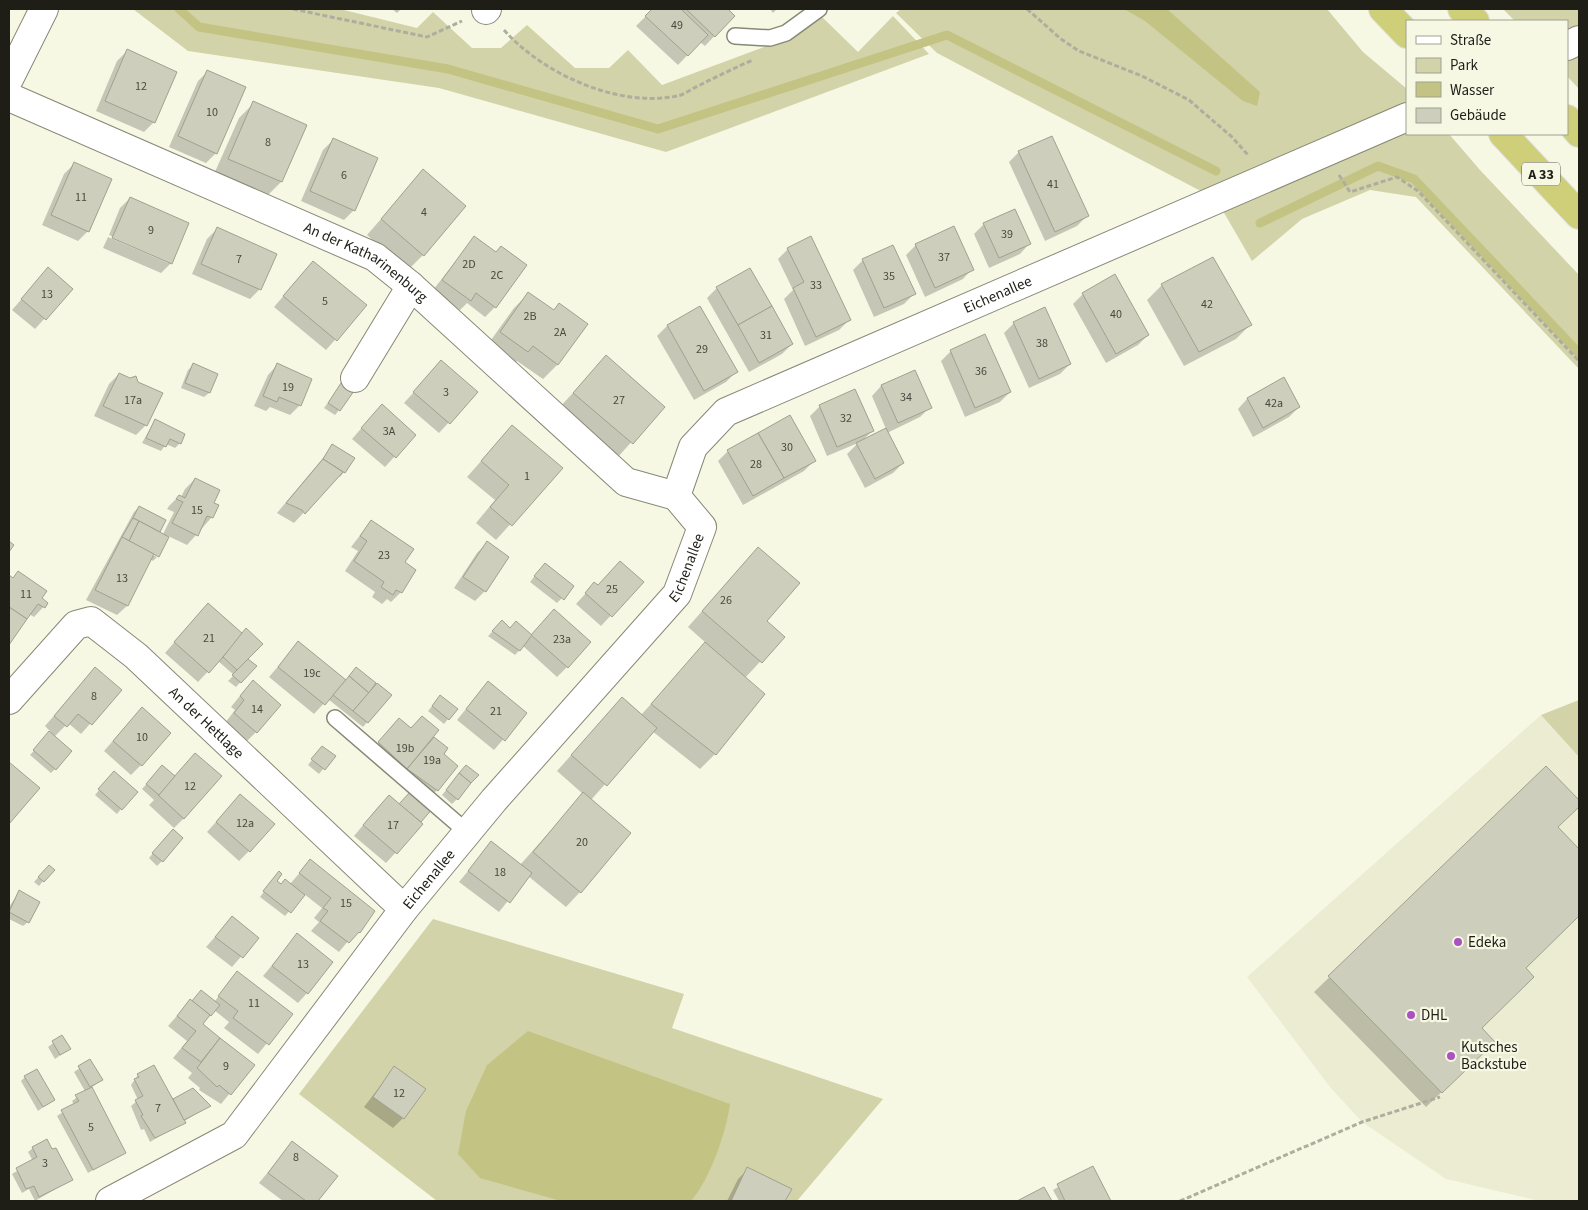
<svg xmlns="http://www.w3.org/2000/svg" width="1588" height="1210" viewBox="0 0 1588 1210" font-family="'Source Sans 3',sans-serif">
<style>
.built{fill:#ebecd1}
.green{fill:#d2d3a8}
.water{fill:#c3c484}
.shadow{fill:#0003}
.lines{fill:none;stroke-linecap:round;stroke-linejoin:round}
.stream{stroke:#c3c484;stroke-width:9}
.building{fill:#cdcebb;stroke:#a0a18f}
.service-casing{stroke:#878876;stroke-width:18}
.minor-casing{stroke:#878876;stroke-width:30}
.motorway-casing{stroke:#e0e0df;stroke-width:30}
.path{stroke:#aeae9f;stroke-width:3;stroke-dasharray:5 2.5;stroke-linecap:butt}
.service{stroke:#fff;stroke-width:15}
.minor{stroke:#fff;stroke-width:28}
.motorway{stroke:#cecf78;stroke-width:28}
.poi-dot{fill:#aa52bf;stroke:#f7f8e4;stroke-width:2}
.labels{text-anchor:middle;stroke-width:4.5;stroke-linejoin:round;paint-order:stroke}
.number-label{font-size:12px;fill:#4a4a40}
.shield{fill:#f7f8e4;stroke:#5f5f54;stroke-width:1}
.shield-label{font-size:14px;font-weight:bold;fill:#1e1e17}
.street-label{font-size:15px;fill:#1e1e17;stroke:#f7f8e4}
.poi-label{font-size:15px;fill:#1e1e17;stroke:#f7f8e4;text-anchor:start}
</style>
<rect width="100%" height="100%" fill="#f7f8e4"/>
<!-- built -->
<polygon class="built" points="1541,715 1579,757 1579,1201 1540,1201 1446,1179 1362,1122 1330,1087 1247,977"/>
<!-- green -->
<g class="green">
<polygon points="133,9 340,9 417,28 433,12 472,48 501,48 527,25 575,68 609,68 628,50 662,85 788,38 820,15 858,52 893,16 929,54 666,152 439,88 188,51"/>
<polygon points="901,9 1327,9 1363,52 1407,89 1407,134 1449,134 1480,170 1579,275 1579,369 1416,197 1370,190 1302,219 1252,261 1216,199 937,53 896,13"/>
<polygon points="1503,9 1579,9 1579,89 1567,76 1567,21 1515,21"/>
<polygon points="1579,700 1579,757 1541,715"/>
<polygon points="433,919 684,994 672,1028 883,1099 797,1201 437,1201 299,1094"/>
</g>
<!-- water -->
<g class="water">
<polygon points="1124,9 1167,9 1260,92 1257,106 1243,101 1145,21"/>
<path d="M528,1031L730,1104C726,1133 710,1179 691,1201H561L480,1178L458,1154L466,1111L487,1065Z"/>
</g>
<!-- shadow -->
<g class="shadow">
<polygon points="392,9 401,9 397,13"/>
<polygon points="653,9 726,9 733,16 705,46 700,42 678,65 636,26"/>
<polygon points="770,9 777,9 773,13"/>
<polygon points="127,51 154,122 144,132 96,111 117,61"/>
<polygon points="208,71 216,153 206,163 169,147 198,81"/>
<polygon points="254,103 306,126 281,182 266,197 214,174 239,118"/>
<polygon points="333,140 354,210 344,220 301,201 323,150"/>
<polygon points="1019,152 1087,216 1077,226 1045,241 1009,162"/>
<polygon points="74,164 88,231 78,241 42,225 64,174"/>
<polygon points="423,171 423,255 408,270 367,235"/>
<polygon points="130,198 171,263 161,273 103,248 108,237 168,263 168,261 109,235 120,208"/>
<polygon points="984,224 1029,244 1020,254 989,268 974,234"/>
<polygon points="217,229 260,289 250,299 192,274 207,239"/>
<polygon points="474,238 495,307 485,317 467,303 460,310 433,290"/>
<polygon points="916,245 972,269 963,279 925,297 906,255"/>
<polygon points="788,249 849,320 839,330 805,346 784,299 793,290 778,259"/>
<polygon points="863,260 914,294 904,304 874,317 853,270"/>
<polygon points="304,272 365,306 326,350 274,307"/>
<polygon points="39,279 71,289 35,329 12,310"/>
<polygon points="1162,285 1251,324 1236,339 1184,366 1147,300"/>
<polygon points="717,288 792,344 782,354 749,372 707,298"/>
<polygon points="529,293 553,311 559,304 558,364 543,379 517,361 512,366 486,347 514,308"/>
<polygon points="1083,294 1148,335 1138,345 1106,363 1073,304"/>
<polygon points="700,308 736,372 726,382 694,400 657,336 667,326"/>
<polygon points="1014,323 1070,364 1060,374 1029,388 1004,333"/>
<polygon points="951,351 1010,392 1000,402 965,417 941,361"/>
<polygon points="606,357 663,407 617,458 559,408"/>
<polygon points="193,365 217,375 209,393 204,397 181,388 188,370"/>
<polygon points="277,365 300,405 290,415 270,407 266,411 254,406 268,375"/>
<polygon points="432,372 476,393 439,433 404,403"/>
<polygon points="914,372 930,407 920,417 887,433 903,463 893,473 865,488 847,454 858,443 827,456 810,416 820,406 854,391 872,431 862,441 886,429 872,396 881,386"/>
<polygon points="119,374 130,380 146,425 136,435 94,416 109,384"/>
<polygon points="1283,379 1299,407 1289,417 1253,437 1238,409 1247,399"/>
<polygon points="341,385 339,410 335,415 324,408"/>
<polygon points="372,416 414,435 385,467 352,439"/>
<polygon points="155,420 180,443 175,448 166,444 161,451 142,443"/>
<polygon points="512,426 561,468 496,540 476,523 495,500 467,477"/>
<polygon points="333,446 344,472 340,477 338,476 294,523 277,513"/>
<polygon points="728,451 814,461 804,471 743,505 718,461"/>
<polygon points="195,479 212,503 212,517 196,535 187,545 168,536 158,555 152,552 152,555 157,557 153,561 150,559 127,606 117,615 86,600 134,512 139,507 165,520 158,532 163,534 174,512 167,509 169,506 179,496 181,497 185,489"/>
<polygon points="371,521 403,563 401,592 391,602 387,599 382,604 372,597 375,592 345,571 358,551 351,547"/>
<polygon points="487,543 507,557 485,591 475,601 454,588 477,553"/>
<polygon points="758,548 765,622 783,637 745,678 763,694 715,754 700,769 652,731 591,800 580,892 566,907 528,876 499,912 459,882 491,843 520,865 583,794 557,771 622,698 641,715 706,643 688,627"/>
<polygon points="540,569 562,598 557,603 530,582"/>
<polygon points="9,576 47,603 34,617 29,614 9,642"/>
<polygon points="642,582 601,626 576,604 594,584 597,586"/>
<polygon points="198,615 255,666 236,687 228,681 234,675 218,661 198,682 165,653"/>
<polygon points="545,621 567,667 557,677 523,646 515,655 488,636 502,622 510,629 531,637"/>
<polygon points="298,643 345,681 356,669 390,695 363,727 328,699 314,714 269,677"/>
<polygon points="86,679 120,690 81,734 68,723 54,737 55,769 51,773 30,755 51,732 45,726"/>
<polygon points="243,692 256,732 246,742 225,723 235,710 231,707"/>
<polygon points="479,693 525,714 494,750 457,720"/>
<polygon points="436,701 448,719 444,724 428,711"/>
<polygon points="132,719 141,765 131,775 104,751"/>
<polygon points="399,719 411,729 432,737 446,748 442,754 437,790 427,800 369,753"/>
<polygon points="318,752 334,756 319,774 308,765"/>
<polygon points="9,763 38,789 9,822"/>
<polygon points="1546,768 1579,802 1579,805 1557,827 1579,850 1579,915 1524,968 1480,1028 1478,1057 1426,1107 1314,992"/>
<polygon points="158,771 174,777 184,818 174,828 149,805 154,800 142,789"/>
<polygon points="462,771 457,799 452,804 442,795"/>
<polygon points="109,778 121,809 117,814 95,795"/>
<polygon points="231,805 249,851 239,861 207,832"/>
<polygon points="399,805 431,809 419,823 422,824 386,863 354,836 379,806"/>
<polygon points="168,835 162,861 157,866 149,858"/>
<polygon points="310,861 373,911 339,952 311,931 319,922 314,918 322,908 304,894 285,916 260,897 274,878 275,881 281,886 290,884"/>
<polygon points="44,871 43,881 39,886 34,882"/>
<polygon points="19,892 28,922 23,926 9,919 9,907"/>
<polygon points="232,918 257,938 232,967 206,947"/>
<polygon points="297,935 307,993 298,1003 263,976"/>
<polygon points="237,972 291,1014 258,1054 224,1028 229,1022 214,1010 202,1024 253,1065 221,1104 199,1090 200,1088 188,1078 192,1073 173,1058 187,1041 168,1026 190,1001 215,1001"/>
<polygon points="61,1037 69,1049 55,1059 48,1047"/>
<polygon points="90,1061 101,1080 91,1088 124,1153 88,1173 57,1116 74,1105 72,1101 85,1091 74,1072"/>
<polygon points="394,1068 403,1118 393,1128 364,1107"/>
<polygon points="138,1075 173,1100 193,1090 209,1106 150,1142 144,1129 141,1130 131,1106 138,1100 131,1085"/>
<polygon points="25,1077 53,1100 38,1111 21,1081"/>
<polygon points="292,1143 336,1176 317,1201 283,1201 259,1183"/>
<polygon points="33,1148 71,1180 35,1201 29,1189 22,1193 12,1174 33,1161 28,1152"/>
<polygon points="1092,1167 1110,1201 1059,1201 1053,1190"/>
<polygon points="748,1169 790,1189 784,1201 727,1201 738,1179"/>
</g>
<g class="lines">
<!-- stream -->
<g class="stream">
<polyline points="179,9 199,27 448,69 658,129 947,35 1216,171"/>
<polyline points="1260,223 1378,166 1414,179 1579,353"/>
</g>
</g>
<!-- building -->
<g class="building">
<polygon points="652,9 681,9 708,35 688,56 645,16"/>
<polygon points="686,9 728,9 735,16 715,37"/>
<polygon points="127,49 177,72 155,123 105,101"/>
<polygon points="207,70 246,87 217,154 178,136"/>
<polygon points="253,101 307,125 282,182 228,159"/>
<polygon points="1052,136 1089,216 1055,232 1018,151"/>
<polygon points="333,138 378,158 355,211 310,191"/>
<polygon points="74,162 112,179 89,232 51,215"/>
<polygon points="423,169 466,206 424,256 381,219"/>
<polygon points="130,197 189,223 172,264 112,238"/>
<polygon points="1015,209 1031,244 999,258 983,223"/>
<polygon points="954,226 974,270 935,288 915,244"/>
<polygon points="217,227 277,254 261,290 201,264"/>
<polygon points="474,236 496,252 501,246 527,265 496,308 476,293 471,301 442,280"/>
<polygon points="811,236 851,320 816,337 793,288 804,282 787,248"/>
<polygon points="893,245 916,294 884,308 862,259"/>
<polygon points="1213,257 1252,325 1199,352 1161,284"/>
<polygon points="313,261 367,305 337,341 283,296"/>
<polygon points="48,267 73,289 46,320 21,299"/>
<polygon points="750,268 772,306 738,325 716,287"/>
<polygon points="1115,274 1149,335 1116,354 1082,293"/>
<polygon points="528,292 554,310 559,303 588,324 558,365 533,346 528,352 500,332"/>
<polygon points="700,306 738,372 704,391 667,325"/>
<polygon points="772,306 793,344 759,363 738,325"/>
<polygon points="1045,307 1071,364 1039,379 1013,322"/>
<polygon points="985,334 1011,392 975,408 950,350"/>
<polygon points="606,355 665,407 633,444 573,393"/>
<polygon points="441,360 478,392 450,424 413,392"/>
<polygon points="193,363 218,374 210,393 185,383"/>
<polygon points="277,363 312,379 301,406 279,397 277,402 263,396"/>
<polygon points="915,370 932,408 898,423 881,385"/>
<polygon points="119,373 130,378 136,376 138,382 163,393 147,426 103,406"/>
<polygon points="1284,377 1300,407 1263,428 1247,398"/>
<polygon points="341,383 354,391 340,411 328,403"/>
<polygon points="855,389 874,431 837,447 819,405"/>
<polygon points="382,404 416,435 396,458 361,428"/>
<polygon points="790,415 816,461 784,478 758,433"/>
<polygon points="155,419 185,434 181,444 170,439 166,447 146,438"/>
<polygon points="512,425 563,468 512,526 490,507 509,485 481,461"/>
<polygon points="886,428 904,463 875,479 856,443"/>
<polygon points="758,433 784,478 753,496 727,450"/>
<polygon points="332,444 355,458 345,473 323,459"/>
<polygon points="323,459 343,472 305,514 302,510 286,503"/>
<polygon points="195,478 220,490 214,503 219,505 213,518 207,516 198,536 172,523 183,502 176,499 179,495 185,498"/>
<polygon points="139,506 166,520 160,532 133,518"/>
<polygon points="133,518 139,521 129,541 122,537"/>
<polygon points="371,520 414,549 405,562 416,570 402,593 396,590 393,595 381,587 384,582 354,561 367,541 360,536"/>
<polygon points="139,521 169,537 159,557 129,541"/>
<polygon points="122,537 154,554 128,606 95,590"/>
<polygon points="9,541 14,545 9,552"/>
<polygon points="487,541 509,557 486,592 463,577"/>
<polygon points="758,547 800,583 767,621 785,637 762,663 702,611"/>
<polygon points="620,561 644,582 612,617 585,593 594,582 598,585"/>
<polygon points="545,563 574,586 564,600 534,576"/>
<polygon points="18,571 47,591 42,598 48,603 45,608 38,604 27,619 9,607 9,575 13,578"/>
<polygon points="208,603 243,634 209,673 174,642"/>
<polygon points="9,607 27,619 9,645"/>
<polygon points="554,609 591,642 568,668 531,635"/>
<polygon points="502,620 510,628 516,621 532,635 520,651 492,631"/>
<polygon points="246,628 263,644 237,670 223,657"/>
<polygon points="298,641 346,680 325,705 278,667"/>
<polygon points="705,642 765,694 716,755 651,704"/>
<polygon points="248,659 257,666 241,683 232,675"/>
<polygon points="95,667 122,690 92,725 78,714 67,727 54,716"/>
<polygon points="356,667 376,683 369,693 349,676"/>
<polygon points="349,676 369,693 353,711 333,695"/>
<polygon points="253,680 281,705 257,733 234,713 244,700 240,696"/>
<polygon points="488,681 527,713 505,741 466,709"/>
<polygon points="377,683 392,695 368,723 353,711"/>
<polygon points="440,695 458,709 449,720 432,706"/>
<polygon points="622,697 657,728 607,786 571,755"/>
<polygon points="142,707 171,733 142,766 113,741"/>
<polygon points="422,716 439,730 407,769 378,742 399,718 411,728"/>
<polygon points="49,731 72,751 56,770 33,750"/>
<polygon points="434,737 448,748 444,754 458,766 438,791 407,769"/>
<polygon points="322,746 336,756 325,770 311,759"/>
<polygon points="195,753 222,776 184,819 158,795"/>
<polygon points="9,762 40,788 9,824"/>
<polygon points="162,765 175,776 159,795 146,784"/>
<polygon points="466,765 479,775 471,783 459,773"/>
<polygon points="1546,766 1579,800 1579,807 1558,827 1579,849 1579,916 1526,968 1534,977 1482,1028 1495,1042 1442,1093 1328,976"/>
<polygon points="114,771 138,792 122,810 98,789"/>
<polygon points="459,773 471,783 458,800 446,790"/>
<polygon points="411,791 433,808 421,822 399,804"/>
<polygon points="583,792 631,833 581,893 533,852"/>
<polygon points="240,794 275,824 250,852 216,822"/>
<polygon points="389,795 423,824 397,854 363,825"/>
<polygon points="173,829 183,838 163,862 152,853"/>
<polygon points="491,841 532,873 510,903 468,871"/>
<polygon points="310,859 375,911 360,933 359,932 349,943 320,921 328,911 323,908 331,898 299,873"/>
<polygon points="49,865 55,870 44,882 38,877"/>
<polygon points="279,871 282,874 277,881 281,884 285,879 305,895 291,913 263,891"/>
<polygon points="19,890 40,902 29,923 9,912"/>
<polygon points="232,916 259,938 243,958 215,937"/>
<polygon points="297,933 333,962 308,994 272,966"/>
<polygon points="237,971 293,1014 269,1045 233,1018 238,1011 218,996"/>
<polygon points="201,990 220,1005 211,1016 192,1001"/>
<polygon points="190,999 210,1015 203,1024 220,1038 201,1062 182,1048 196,1031 177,1016"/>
<polygon points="62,1035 71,1049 60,1055 52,1041"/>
<polygon points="220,1038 255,1065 231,1095 219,1085 217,1087 197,1068"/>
<polygon points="90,1059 103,1080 90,1087 78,1066"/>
<polygon points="154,1065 186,1123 155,1138 141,1116 143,1115 135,1100 143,1096 134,1079 139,1077 137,1074"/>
<polygon points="394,1066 426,1089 404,1119 373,1097"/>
<polygon points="37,1069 55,1100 43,1107 24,1076"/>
<polygon points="92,1087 126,1153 93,1170 61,1110 79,1101 75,1095"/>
<polygon points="193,1088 211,1106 184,1120 173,1099"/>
<polygon points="47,1139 52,1149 56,1148 73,1180 39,1197 34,1186 26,1189 16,1168 37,1157 32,1147"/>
<polygon points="292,1141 338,1176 318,1201 306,1201 268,1173"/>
<polygon points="1093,1166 1111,1201 1065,1201 1057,1184"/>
<polygon points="747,1167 792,1189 785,1201 731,1201"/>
<polygon points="1044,1187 1052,1201 1017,1201"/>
</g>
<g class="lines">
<!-- service casing -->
<g class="service-casing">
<g id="service">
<polyline points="735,36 770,38 786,33 819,9"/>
<polyline points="335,718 467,832"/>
</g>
</g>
<!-- minor casing -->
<g class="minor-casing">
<g id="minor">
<polyline points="486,10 487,9"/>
<polyline points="1567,46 1579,40"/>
<polyline points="9,79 44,9"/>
<path id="s1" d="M9,97L375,257L411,286L626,482L676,496"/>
<polyline points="355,378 411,286"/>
<path id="s2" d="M9,700L76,625L91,621L136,656L404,909"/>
<path id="s3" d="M110,1201L234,1135L404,909L494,800L677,594L702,527L676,496L693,447L726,412L1407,117"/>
</g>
</g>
<!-- motorway casing -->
<g class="motorway-casing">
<g id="motorway">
<polyline points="1383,9 1407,34"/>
<polyline points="1462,9 1475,21"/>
<polyline points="1567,119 1579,133"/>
<polyline points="1503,134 1579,215"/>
</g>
</g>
<!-- path -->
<g class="path">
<polyline points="293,9 427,37 462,21"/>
<polyline points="1027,9 1061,39 1079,51 1142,76 1189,100 1232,137 1248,155"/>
<path d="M504,30C543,74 618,108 677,96C684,95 691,89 698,86C716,77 734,68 753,60"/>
<polyline points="1339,175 1350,192 1397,177 1418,191 1579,361"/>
<polyline points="1180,1201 1362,1122 1440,1097"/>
</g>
<!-- service -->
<use href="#service" class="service"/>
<!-- minor -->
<use href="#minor" class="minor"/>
<!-- motorway -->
<use href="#motorway" class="motorway"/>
</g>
<!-- markers -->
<g class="poi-dot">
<circle cx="1458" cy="942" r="5"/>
<circle cx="1411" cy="1015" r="5"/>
<circle cx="1451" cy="1056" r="5"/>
</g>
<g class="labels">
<!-- number labels -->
<g class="number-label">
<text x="677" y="29">49</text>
<text x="141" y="90">12</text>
<text x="212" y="116">10</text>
<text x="268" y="146">8</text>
<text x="344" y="179">6</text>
<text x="1053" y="188">41</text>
<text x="81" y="201">11</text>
<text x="424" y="216">4</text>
<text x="151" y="234">9</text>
<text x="1007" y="238">39</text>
<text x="944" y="261">37</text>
<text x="239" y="263">7</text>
<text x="469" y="268">2D</text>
<text x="497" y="279">2C</text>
<text x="889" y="280">35</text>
<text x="816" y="289">33</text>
<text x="47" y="298">13</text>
<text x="325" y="305">5</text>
<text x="1207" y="308">42</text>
<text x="1116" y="318">40</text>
<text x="530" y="320">2B</text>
<text x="560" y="336">2A</text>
<text x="766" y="339">31</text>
<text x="1042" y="347">38</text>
<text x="702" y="353">29</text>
<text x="981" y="375">36</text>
<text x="288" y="391">19</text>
<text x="446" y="396">3</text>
<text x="906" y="401">34</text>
<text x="133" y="404">17a</text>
<text x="619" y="404">27</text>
<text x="1274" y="407">42a</text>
<text x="846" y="422">32</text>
<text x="389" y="435">3A</text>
<text x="787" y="451">30</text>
<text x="756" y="468">28</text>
<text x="527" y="480">1</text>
<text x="197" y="514">15</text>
<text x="384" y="559">23</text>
<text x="122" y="582">13</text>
<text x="612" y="593">25</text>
<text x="26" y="598">11</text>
<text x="726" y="604">26</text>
<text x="209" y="642">21</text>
<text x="562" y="643">23a</text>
<text x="312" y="677">19c</text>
<text x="94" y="700">8</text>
<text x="257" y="713">14</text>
<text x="496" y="715">21</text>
<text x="142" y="741">10</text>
<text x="405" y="752">19b</text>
<text x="432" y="764">19a</text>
<text x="190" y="790">12</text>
<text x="245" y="827">12a</text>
<text x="393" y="829">17</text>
<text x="582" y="846">20</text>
<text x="500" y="876">18</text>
<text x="346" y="907">15</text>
<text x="303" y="968">13</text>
<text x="254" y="1007">11</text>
<text x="226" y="1070">9</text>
<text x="399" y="1097">12</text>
<text x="158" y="1112">7</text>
<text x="91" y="1131">5</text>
<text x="296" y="1161">8</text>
<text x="45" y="1167">3</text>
</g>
<!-- shield labels -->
<rect class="shield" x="1522" y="162.5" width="38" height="23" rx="4"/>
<g class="shield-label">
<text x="1541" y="179">A 33</text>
</g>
<!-- street labels -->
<g class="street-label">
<text dy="5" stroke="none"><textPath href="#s1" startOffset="394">An der Katharinenburg</textPath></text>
<text dy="5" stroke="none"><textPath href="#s3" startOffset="1348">Eichenallee</textPath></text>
<text dy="5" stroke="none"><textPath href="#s3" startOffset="868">Eichenallee</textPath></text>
<text dy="5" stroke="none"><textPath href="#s2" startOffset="270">An der Hettlage</textPath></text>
<text dy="5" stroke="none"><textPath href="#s3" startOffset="462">Eichenallee</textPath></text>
</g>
<!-- poi labels -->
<g class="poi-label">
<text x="1468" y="947">Edeka</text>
<text x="1421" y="1020">DHL</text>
<text x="1461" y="1052">Kutsches<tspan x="1461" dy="17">Backstube</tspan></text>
</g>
</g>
<!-- border -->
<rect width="1588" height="1210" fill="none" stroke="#1e1e17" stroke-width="20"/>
<!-- legend -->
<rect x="1406" y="20" width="162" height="115" fill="#f7f8e4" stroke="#a0a192"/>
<rect x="1416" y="36" width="25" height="8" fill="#ffffff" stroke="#a0a192"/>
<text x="1450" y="45" font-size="15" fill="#1e1e17">Straße</text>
<rect x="1416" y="58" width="25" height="15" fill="#d2d3a8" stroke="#a0a192"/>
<text x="1450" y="70" font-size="15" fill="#1e1e17">Park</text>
<rect x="1416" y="82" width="25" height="15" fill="#c3c484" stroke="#a0a192"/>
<text x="1450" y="95" font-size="15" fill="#1e1e17">Wasser</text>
<rect x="1416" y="108" width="25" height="15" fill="#cdcebb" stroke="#a0a192"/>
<text x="1450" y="120" font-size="15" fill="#1e1e17">Gebäude</text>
</svg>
